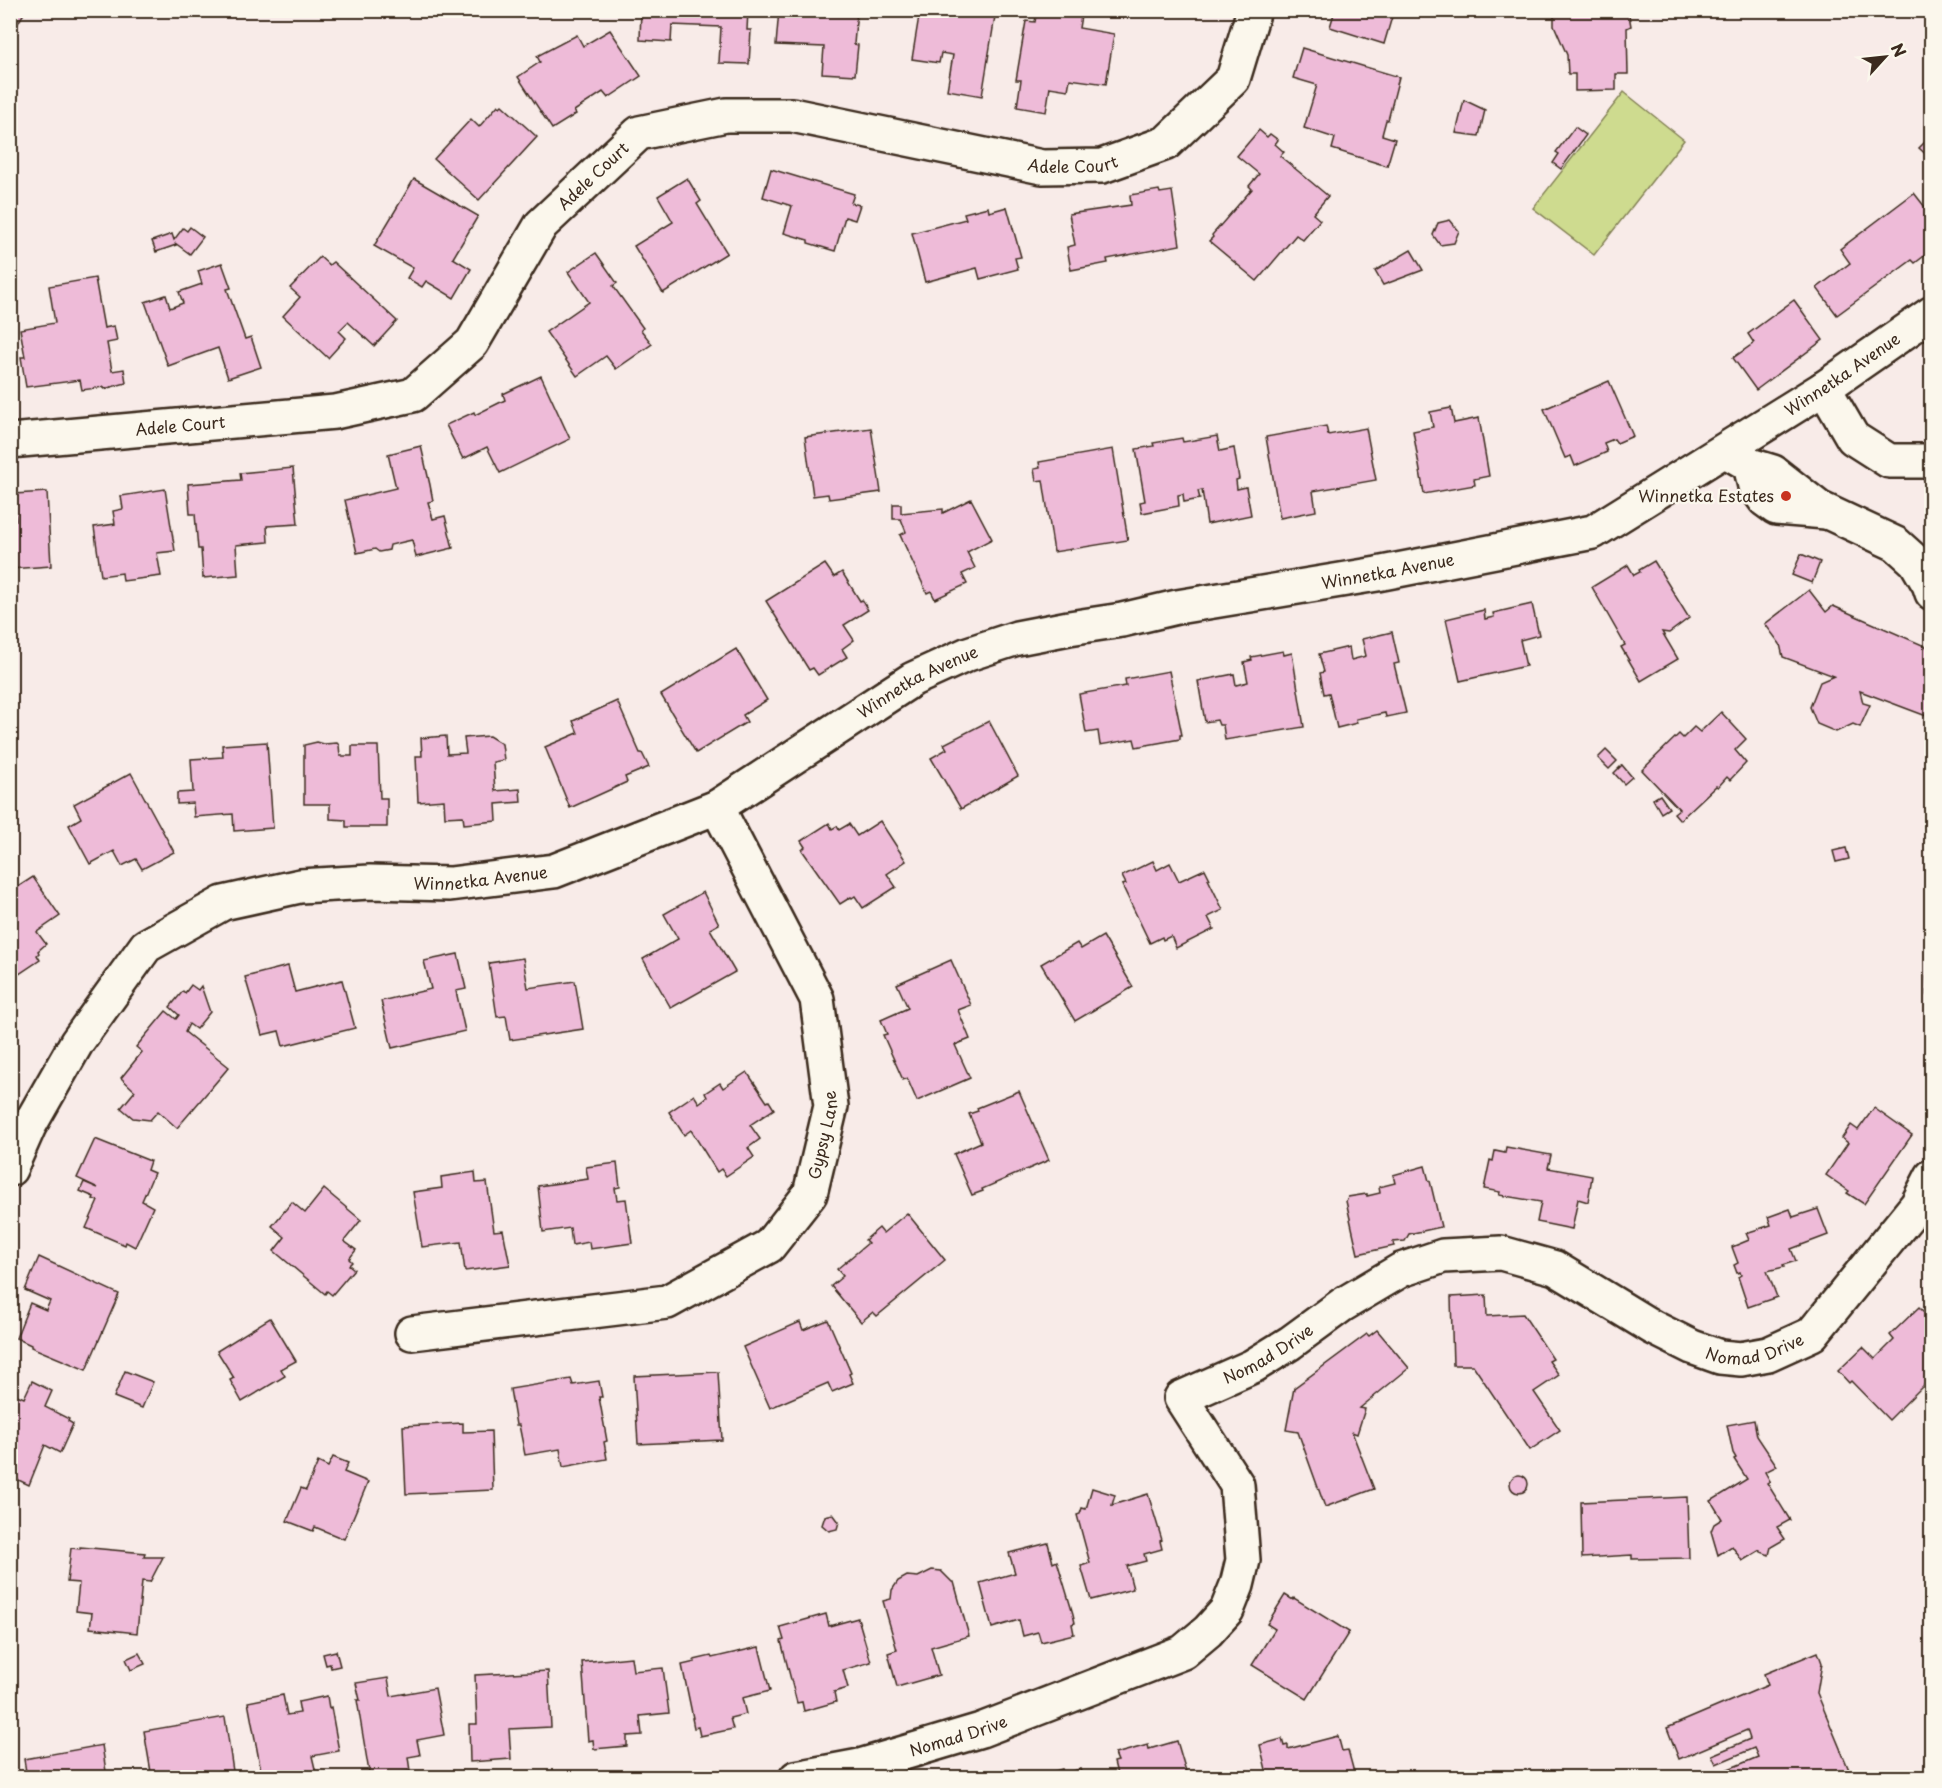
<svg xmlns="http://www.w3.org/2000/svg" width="1942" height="1788" viewBox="0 0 1942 1788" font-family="'Playpen Sans',sans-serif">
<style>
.green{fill:#cedb8f;stroke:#848256;stroke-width:1.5}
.building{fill:#eebbd8;stroke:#3b2a1e;stroke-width:1.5}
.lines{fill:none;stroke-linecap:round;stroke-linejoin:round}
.minor-casing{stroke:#3b2a1e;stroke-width:38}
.major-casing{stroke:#3b2a1e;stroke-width:38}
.minor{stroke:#fbf7ec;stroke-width:33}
.major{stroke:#fbf7ec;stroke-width:33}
.poi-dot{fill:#c8321e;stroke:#fbf7ec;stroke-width:2}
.labels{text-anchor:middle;stroke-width:4.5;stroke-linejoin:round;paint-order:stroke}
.street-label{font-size:16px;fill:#3b2a1e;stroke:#fbf7ec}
.poi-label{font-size:16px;fill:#3b2a1e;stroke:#fbf7ec;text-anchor:end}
</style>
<rect width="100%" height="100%" fill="#f8ebe8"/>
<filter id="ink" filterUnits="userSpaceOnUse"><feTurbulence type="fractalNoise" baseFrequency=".0167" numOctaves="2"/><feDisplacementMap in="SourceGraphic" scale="12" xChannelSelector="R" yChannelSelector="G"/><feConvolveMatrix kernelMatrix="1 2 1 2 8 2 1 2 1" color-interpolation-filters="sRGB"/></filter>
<g filter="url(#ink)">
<!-- green -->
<polygon class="green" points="1624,92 1684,140 1594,255 1533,208"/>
<!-- building -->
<g class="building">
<polygon points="10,10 26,10 10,36"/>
<polygon points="641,10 748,10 747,30 751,30 749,64 719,63 721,27 672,25 671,42 640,40"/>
<polygon points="779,10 857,10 854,44 858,45 855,75 822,73 824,47 776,45"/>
<polygon points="920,10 996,10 982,96 947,90 953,55 941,53 939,63 912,59"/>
<polygon points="1037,10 1082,10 1079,28 1114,34 1106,84 1070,79 1068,90 1050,87 1046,112 1017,107 1021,80 1016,80 1026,21 1035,22"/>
<polygon points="1335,10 1394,10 1384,44 1330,27"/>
<polygon points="1554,10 1628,10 1631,26 1627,28 1628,74 1616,74 1616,90 1575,91 1575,74 1568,74 1567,55 1554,25"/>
<polygon points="610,30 641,76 608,98 603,92 574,111 576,114 552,129 518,77 540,62 537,56 577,35 583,46"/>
<polygon points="1302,48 1399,77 1388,120 1386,120 1382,135 1395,139 1387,166 1332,149 1335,138 1304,128 1317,85 1293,78"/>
<polygon points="1464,100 1485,110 1479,136 1456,133"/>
<polygon points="498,105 500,107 502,105 537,137 479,200 434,159 471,119 479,127"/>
<polygon points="1575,127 1586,135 1561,169 1553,163 1559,154 1556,152"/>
<polygon points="1259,130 1267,137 1270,134 1278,140 1275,144 1284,152 1280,156 1328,196 1313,214 1320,220 1303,240 1296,235 1257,281 1209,241 1213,237 1212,235 1252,189 1249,186 1259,174 1237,156"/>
<polygon points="1932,135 1932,160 1919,148"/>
<polygon points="771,169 854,194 851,203 860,205 855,220 845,217 835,251 808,243 808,240 784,233 792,206 763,197"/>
<polygon points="687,178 701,201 697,204 727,253 663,293 634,246 673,222 658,196"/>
<polygon points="414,179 478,216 453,258 471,269 454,298 426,281 422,287 407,278 413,268 374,246"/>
<polygon points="1159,190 1160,193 1172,191 1180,245 1107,259 1108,263 1071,270 1067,247 1075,245 1069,214 1131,205 1130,195"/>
<polygon points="1914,193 1932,216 1932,250 1915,263 1912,260 1837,315 1817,288 1850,263 1840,249"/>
<polygon points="988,207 989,212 1007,207 1021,257 1015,258 1018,269 980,279 977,268 925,282 912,233 966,219 964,213"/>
<polygon points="1450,220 1459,231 1454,243 1440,245 1433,235 1438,223"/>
<polygon points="190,227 203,237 190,254 175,243 176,245 156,252 152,241 172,234 174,240 183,228 187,231"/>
<polygon points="1411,250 1423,270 1383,285 1375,271"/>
<polygon points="596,253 617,283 613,286 643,328 641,330 652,344 616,369 606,356 577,376 546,332 589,302 568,272"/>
<polygon points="320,257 329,265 333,262 397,321 374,346 348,322 339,331 346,338 328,358 283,316 300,297 290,288"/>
<polygon points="222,263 231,288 227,289 245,339 251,337 261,367 228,378 218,348 168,366 145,302 166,295 170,308 183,303 179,292 202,284 198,271"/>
<polygon points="95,278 104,328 114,326 117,341 107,343 112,371 124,369 126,383 104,389 104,387 82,390 80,380 26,387 21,357 25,357 20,329 55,323 49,286"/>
<polygon points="1794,300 1823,340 1756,390 1733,358 1754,343 1748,334"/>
<polygon points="541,376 570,439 500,473 487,447 463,459 446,425 474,412 475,415 505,400 503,394"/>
<polygon points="1609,381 1633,436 1617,443 1614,439 1604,443 1607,452 1575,466 1571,456 1565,458 1544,409"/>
<polygon points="1451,408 1454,423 1479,418 1489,476 1474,479 1475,485 1424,494 1413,431 1433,427 1430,412"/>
<polygon points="1326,426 1328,435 1366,428 1376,480 1313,491 1316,511 1280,518 1266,437"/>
<polygon points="871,428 881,492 829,499 828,494 813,496 805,437"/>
<polygon points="1217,436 1220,451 1234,448 1239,479 1236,480 1237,489 1246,487 1251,515 1207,524 1202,490 1198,491 1200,499 1184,502 1183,494 1178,495 1179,506 1142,513 1140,502 1145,501 1136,449 1154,446 1153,443 1182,438 1183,442"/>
<polygon points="421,446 430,485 433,501 428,502 433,519 445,516 453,548 416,557 412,540 390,545 389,550 379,552 375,549 357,553 345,500 396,488 388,454"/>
<polygon points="1113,449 1128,540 1054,552 1043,480 1036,481 1034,469 1040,468 1039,462"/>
<polygon points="293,468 298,524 267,526 268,542 236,545 238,575 203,578 201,549 198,549 195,514 190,514 188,484 241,480 240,473"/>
<polygon points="165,489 175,551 157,553 161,576 123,581 122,573 101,576 94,527 115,524 113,511 123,509 121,496"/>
<polygon points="47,492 51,566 10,569 10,521 16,520 14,494"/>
<polygon points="971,499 992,539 967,552 975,568 962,574 967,584 935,599 931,591 927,593 900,535 906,532 901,519 893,519 893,504 901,504 901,513 943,509 943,513"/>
<polygon points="1801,554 1820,562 1812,583 1792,575"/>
<polygon points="1654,561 1689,618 1669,633 1662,632 1678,659 1641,681 1621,647 1625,645 1592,587 1628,565 1634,575 1640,572 1639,570"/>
<polygon points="825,564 834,577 842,572 860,601 862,600 868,610 844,625 854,640 842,649 847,657 818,675 813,668 809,670 766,601"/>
<polygon points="1809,590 1826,612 1833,606 1927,647 1932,665 1932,710 1929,717 1860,691 1863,703 1870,705 1860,727 1853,724 1836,732 1817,724 1810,707 1820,682 1834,676 1783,657 1780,644 1765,624"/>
<polygon points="1532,604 1539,635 1520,640 1526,666 1460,681 1446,619 1484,610 1485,619 1494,617 1493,613"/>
<polygon points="1392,632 1399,663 1394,664 1406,713 1386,717 1385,713 1356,719 1357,723 1337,728 1329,693 1324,694 1320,673 1324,672 1319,654 1349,647 1351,660 1366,656 1362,639"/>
<polygon points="736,649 767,700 743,715 747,722 696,753 661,695"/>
<polygon points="1283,651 1284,655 1292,653 1304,727 1225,740 1223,725 1219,725 1217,720 1205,722 1198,681 1234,674 1236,685 1248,682 1244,662 1252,660 1251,657"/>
<polygon points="1169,671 1182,735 1180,735 1180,739 1136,747 1134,739 1100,745 1098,731 1086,733 1079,694 1126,686 1125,679"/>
<polygon points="617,701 640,753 642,753 649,767 625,777 627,782 570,808 545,747 578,733 573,721"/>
<polygon points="1721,712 1746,739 1735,750 1746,763 1730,780 1727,777 1718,787 1716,786 1680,820 1674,813 1679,809 1642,770 1679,734 1683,738 1694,727 1700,732"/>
<polygon points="989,721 1018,776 961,809 931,758 947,749 944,744"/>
<polygon points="446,736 447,754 466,753 464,738 489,736 502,744 504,760 493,762 495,791 520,789 521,802 496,804 497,821 464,824 463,816 445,817 444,800 418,802 416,756 422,756 421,738"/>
<polygon points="267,742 273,828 234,831 233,814 194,817 193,803 177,804 177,793 193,792 191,759 223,757 222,745"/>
<polygon points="317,742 324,744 337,743 339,745 340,756 352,756 352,746 378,746 380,798 387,798 387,827 346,827 346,820 330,819 330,804 304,804 304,745"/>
<polygon points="1606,750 1617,761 1609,769 1598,758"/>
<polygon points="1622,765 1632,777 1624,784 1614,773"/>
<polygon points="131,773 174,852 142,869 136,859 122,866 114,851 90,864 69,825 81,818 74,804"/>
<polygon points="1660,795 1669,808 1661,813 1653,799"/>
<polygon points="880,821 906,861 887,874 896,887 863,908 855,896 852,898 851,897 840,904 802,850 805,847 801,841 829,823 832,829 837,826 839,830 849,824 857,836"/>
<polygon points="1846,848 1849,859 1836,862 1833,851"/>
<polygon points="1153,861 1157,870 1170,863 1179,881 1205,869 1210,879 1208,879 1223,910 1208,917 1214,929 1176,948 1171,936 1163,940 1162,937 1150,943 1122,885 1126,884 1122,876"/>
<polygon points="33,877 60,916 37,932 46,944 38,951 39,953 37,955 40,960 10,980 10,892"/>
<polygon points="703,892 719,924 710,929 735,972 671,1008 643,959 678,939 664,914"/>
<polygon points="1103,936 1133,987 1075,1021 1041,964 1077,943 1081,949"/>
<polygon points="458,954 466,989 456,991 465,1031 392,1048 381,1001 431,989 424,961"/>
<polygon points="523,958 528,988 575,981 583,1029 510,1040 506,1016 497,1017 489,963"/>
<polygon points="951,960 971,1005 958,1010 970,1039 955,1045 970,1078 917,1101 907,1078 903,1080 883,1035 887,1034 881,1020 908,1008 897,984"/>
<polygon points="288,966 295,992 342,980 355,1028 283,1046 279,1031 262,1035 245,977"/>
<polygon points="1927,977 1932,977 1932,1011 1929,1011"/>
<polygon points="191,985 198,990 201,986 210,1012 196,1029 189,1024 185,1032 229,1067 177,1128 158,1111 150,1120 133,1118 121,1108 135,1091 121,1078 142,1052 136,1047 166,1011 176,1019 179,1015 170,1007 183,991 185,993"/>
<polygon points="747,1072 767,1102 769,1101 774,1109 750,1125 760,1139 748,1148 754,1157 726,1176 721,1169 717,1172 691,1130 684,1135 669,1112 694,1095 699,1103 707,1097 705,1093 720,1083 723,1088"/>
<polygon points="1019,1091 1049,1160 982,1189 983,1191 972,1195 954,1154 981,1142 969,1114 978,1111 977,1108"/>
<polygon points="1874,1108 1912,1135 1864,1204 1847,1193 1849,1191 1826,1175 1848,1143 1842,1138 1851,1125 1858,1130"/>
<polygon points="95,1139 150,1161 147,1170 154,1173 142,1201 153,1207 135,1247 126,1242 125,1245 86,1228 98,1201 93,1199 94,1197 80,1191 84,1182 98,1188 77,1178"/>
<polygon points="1506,1147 1551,1155 1548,1168 1592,1176 1588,1202 1578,1199 1572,1229 1537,1222 1541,1202 1499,1195 1500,1192 1484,1189 1490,1160 1493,1161 1495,1151 1505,1153"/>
<polygon points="617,1163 620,1187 615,1188 617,1200 626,1199 632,1243 590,1249 589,1242 572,1245 570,1228 543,1232 538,1186 588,1179 586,1167"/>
<polygon points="1425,1166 1429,1181 1430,1181 1441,1227 1409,1234 1405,1241 1393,1242 1394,1246 1358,1254 1346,1201 1348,1197 1367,1194 1367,1196 1380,1193 1379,1187 1395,1183 1393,1175"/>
<polygon points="475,1172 476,1183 487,1182 494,1231 503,1230 510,1265 465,1271 461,1242 422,1247 413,1192 442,1188 441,1177"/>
<polygon points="324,1189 361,1220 344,1241 356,1250 349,1259 352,1262 349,1265 354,1269 332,1295 327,1291 325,1294 274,1251 285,1237 272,1226 292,1202 305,1213"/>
<polygon points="1790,1209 1793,1217 1818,1209 1828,1235 1791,1249 1796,1261 1783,1265 1784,1267 1767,1271 1777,1297 1748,1307 1738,1277 1741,1275 1740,1272 1737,1273 1734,1265 1738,1263 1732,1247 1749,1240 1746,1233 1771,1225 1768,1217"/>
<polygon points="907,1213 945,1260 877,1316 873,1312 861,1322 831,1286 843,1276 837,1269 868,1243 865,1240 879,1228 883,1233"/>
<polygon points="39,1257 119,1294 86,1370 31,1347 31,1345 16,1338 30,1303 46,1310 50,1301 25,1290"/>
<polygon points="1486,1295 1487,1316 1523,1314 1553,1359 1549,1361 1559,1375 1534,1392 1560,1430 1530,1450 1473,1365 1453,1365 1451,1297"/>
<polygon points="1919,1307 1932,1320 1932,1377 1889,1420 1851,1381 1849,1383 1838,1371 1863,1347 1875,1359 1894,1340 1890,1335"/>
<polygon points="270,1318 296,1361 281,1369 285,1376 242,1402 230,1380 234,1378 217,1351"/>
<polygon points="828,1320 851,1373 849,1374 853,1383 832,1392 828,1383 770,1408 743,1347 800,1322 803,1330"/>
<polygon points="1377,1330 1409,1368 1360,1408 1365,1409 1357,1434 1352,1432 1374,1489 1325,1507 1298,1432 1286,1430 1294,1388 1367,1334 1369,1336"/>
<polygon points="125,1371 153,1382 142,1408 114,1397"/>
<polygon points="718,1372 722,1440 638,1444 634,1376"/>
<polygon points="571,1379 573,1385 599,1381 602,1397 599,1397 607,1441 604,1442 607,1459 563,1467 560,1449 525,1455 519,1425 516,1425 510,1389"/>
<polygon points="32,1381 52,1391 45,1407 69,1419 68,1421 73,1424 60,1453 45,1445 29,1485 10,1476 10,1392 24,1398"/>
<polygon points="1754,1420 1757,1436 1777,1466 1765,1472 1770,1481 1767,1483 1790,1520 1777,1527 1785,1539 1771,1547 1769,1555 1761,1552 1760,1550 1742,1561 1732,1546 1718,1555 1711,1531 1714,1524 1722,1519 1711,1501 1747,1479 1734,1459 1736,1458 1733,1453 1727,1425"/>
<polygon points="463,1423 463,1432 491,1431 493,1490 406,1494 403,1426"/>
<polygon points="333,1457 348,1463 344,1472 368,1482 344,1539 315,1527 313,1531 287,1521 301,1488 306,1490 318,1462 328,1467"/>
<circle cx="1519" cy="1484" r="9"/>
<polygon points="1092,1488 1115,1495 1112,1505 1148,1494 1162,1540 1160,1541 1162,1549 1144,1554 1146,1561 1127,1566 1133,1589 1091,1600 1081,1566 1090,1563 1077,1515 1080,1514 1082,1508 1086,1509"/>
<polygon points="1687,1497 1689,1558 1632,1559 1632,1555 1582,1558 1581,1502"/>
<polygon points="833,1514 839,1522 837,1529 829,1531 822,1525 825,1516"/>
<polygon points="1048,1543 1053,1563 1057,1561 1073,1614 1075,1623 1072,1624 1074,1634 1041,1642 1038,1632 1023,1636 1019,1620 992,1628 980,1583 1015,1573 1009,1553"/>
<polygon points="80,1547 145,1553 144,1557 163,1557 150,1582 142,1581 137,1633 90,1628 92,1613 76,1611 79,1583 67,1582 71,1548 80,1549"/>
<polygon points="932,1570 941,1571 952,1582 954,1582 969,1636 931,1647 939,1675 897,1687 888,1653 897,1650 883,1601 891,1599 892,1590 898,1581 907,1576 918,1577"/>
<polygon points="1285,1595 1293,1600 1294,1598 1349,1632 1307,1699 1252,1665 1275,1629 1267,1624"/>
<polygon points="826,1614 829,1626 858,1618 871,1662 843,1670 848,1688 834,1692 836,1702 804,1711 802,1702 797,1703 781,1641 784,1640 780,1627"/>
<polygon points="759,1647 770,1691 742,1698 746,1714 730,1718 733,1729 700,1736 698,1727 694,1728 692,1718 693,1718 682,1665 695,1662 694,1660 711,1656 712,1658"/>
<polygon points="336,1651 340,1666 331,1668 330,1664 326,1665 323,1654"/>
<polygon points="1818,1652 1822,1663 1817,1693 1849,1770 1832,1778 1725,1778 1729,1776 1726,1770 1758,1757 1754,1748 1716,1764 1712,1755 1750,1739 1747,1730 1679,1759 1667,1728 1768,1685 1764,1674"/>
<polygon points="139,1653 145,1664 131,1670 126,1659"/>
<polygon points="631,1657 633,1671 663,1668 669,1713 640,1716 642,1735 627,1736 627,1746 594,1749 593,1740 588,1741 582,1662"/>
<polygon points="548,1671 551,1727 509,1729 511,1759 470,1762 469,1724 477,1724 475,1675"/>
<polygon points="388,1678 391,1696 435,1688 444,1735 417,1740 420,1755 408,1757 410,1771 370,1778 357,1700 360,1700 356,1683"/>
<polygon points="283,1695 287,1715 300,1713 298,1702 327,1696 329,1708 331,1707 339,1751 312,1756 316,1773 301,1776 301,1778 261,1778 262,1776 248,1702"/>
<polygon points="225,1717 234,1778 152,1778 144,1731"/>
<polygon points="1338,1736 1342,1751 1348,1750 1355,1776 1268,1778 1260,1745 1282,1739 1284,1746 1288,1745 1288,1749"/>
<polygon points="1177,1741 1188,1778 1118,1778 1114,1762 1118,1761 1115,1754 1148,1745 1149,1749"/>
<polygon points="102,1745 107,1778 27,1778 24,1759"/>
<polygon points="1062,1769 1064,1774 1080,1769 1083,1778 1033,1778"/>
</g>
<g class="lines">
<!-- minor casing -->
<g class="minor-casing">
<g id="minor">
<polyline points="1824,388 1853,438 1889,461 1932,461"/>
<path id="s1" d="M10,441L335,412L413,395L472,343L541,225L639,133L726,115H792L1042,167L1102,166L1166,143L1233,79L1254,10"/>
<polyline points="1726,451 1750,465 1773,472 1819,508 1896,544 1916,562 1929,584 1932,593"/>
<polyline points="1750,465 1755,486 1765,500 1776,508 1826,512"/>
<path id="s2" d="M412,1333L667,1302L769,1246L810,1194L831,1106L817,999L717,807"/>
<path id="s3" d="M796,1778L860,1766L981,1730L1183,1652L1208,1631L1227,1610L1237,1585L1243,1560L1237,1485L1181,1398L1253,1366L1290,1343L1342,1305L1401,1270L1443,1256L1501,1253L1555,1268L1652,1327L1692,1347L1720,1357L1741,1359L1768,1354L1812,1334L1917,1205L1932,1176"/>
</g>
</g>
<!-- major casing -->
<g class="major-casing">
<g id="major">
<path id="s4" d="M10,1169L29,1126L77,1042L146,946L223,903L300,886L370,882L450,884L554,871L717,807L913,679L968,654L1017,638L1069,628L1122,620L1177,607L1377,574L1593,532L1824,388L1932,313"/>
</g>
</g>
<!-- minor -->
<use href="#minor" class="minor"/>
<!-- major -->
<use href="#major" class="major"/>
</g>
</g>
<!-- markers -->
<circle class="poi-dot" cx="1786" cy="496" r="6"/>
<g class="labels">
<!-- street labels -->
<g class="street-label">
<text dy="6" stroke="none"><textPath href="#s1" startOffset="1197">Adele Court</textPath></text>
<text dy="6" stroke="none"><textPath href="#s1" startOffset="693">Adele Court</textPath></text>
<text dy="6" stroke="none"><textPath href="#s4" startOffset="2086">Winnetka Avenue</textPath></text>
<text dy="6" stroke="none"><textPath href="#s1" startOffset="171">Adele Court</textPath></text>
<text dy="6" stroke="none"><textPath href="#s4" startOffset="1582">Winnetka Avenue</textPath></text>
<text dy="6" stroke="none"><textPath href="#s4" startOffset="1096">Winnetka Avenue</textPath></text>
<text dy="6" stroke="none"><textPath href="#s4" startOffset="610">Winnetka Avenue</textPath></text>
<text dy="6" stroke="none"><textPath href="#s2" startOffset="500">Gypsy Lane</textPath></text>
<text dy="6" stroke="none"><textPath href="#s3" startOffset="1338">Nomad Drive</textPath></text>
<text dy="6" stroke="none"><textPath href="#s3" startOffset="798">Nomad Drive</textPath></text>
<text dy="6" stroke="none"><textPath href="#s3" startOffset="168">Nomad Drive</textPath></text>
</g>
<!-- poi labels -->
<g class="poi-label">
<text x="1774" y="502">Winnetka Estates</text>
</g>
</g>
<!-- margin -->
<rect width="1942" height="1788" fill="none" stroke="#fbf7ec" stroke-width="36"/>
<rect x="18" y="18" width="1906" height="1752" fill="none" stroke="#3b2a1e" stroke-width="2" filter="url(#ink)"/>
<!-- north arrow -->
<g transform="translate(1885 57) rotate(63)" stroke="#fbf7ec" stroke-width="4.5" paint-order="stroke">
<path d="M0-4.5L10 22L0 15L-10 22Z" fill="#3b2a1e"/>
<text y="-9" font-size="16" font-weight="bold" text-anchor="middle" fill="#3b2a1e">N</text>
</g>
</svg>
